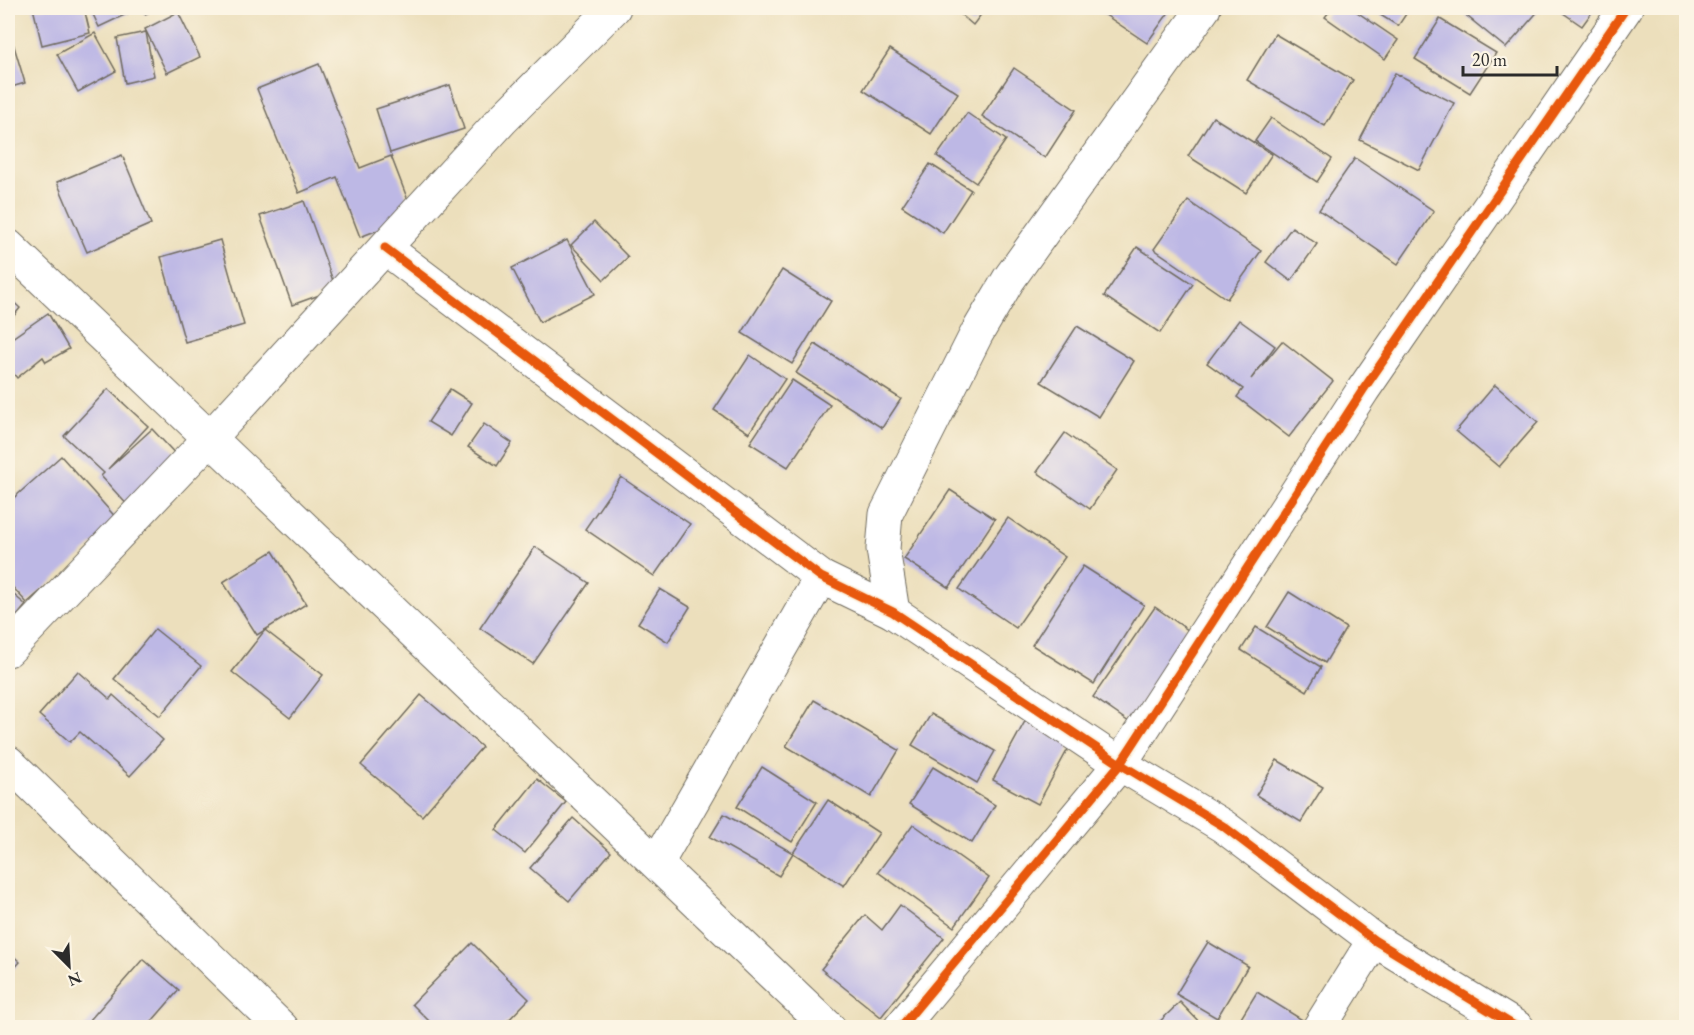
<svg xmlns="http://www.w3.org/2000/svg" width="1694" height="1035" viewBox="0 0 1694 1035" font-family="'EB Garamond',serif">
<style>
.building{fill:#bdb8e5}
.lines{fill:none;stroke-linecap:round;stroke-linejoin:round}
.minor-casing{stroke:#6f6a5e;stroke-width:35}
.minor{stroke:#fff;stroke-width:33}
.cycleway-casing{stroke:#fcf5e5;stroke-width:13}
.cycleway{stroke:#e8590c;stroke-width:9}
</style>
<rect width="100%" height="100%" fill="#fcf5e5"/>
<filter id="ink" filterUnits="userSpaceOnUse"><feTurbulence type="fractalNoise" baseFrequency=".0167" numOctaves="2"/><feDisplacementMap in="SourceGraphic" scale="12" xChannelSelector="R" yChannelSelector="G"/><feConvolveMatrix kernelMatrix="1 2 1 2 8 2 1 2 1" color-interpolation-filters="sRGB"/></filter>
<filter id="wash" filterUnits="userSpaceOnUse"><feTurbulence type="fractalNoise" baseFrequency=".008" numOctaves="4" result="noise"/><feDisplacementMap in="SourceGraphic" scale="24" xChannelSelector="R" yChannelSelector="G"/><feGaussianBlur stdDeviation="1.35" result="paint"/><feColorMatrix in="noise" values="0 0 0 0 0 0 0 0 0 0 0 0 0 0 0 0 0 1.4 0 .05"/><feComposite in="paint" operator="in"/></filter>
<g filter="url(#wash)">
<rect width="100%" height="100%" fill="#ecdfbc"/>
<g id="blocks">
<!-- building -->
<g class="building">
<polygon points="33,8 84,8 90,33 42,45"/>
<polygon points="90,8 133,8 135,10 99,27"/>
<polygon points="142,8 159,8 145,14"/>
<polygon points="196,8 216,8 199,14"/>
<polygon points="942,8 956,8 952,14"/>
<polygon points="962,8 986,8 973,25 958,12"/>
<polygon points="1095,8 1172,8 1147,43"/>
<polygon points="1332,8 1351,8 1398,40 1385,59 1325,17"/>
<polygon points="1369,8 1410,8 1398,26"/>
<polygon points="1457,8 1541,8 1506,48"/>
<polygon points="1556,8 1595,8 1582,26"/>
<polygon points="178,12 200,57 167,73 145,29"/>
<polygon points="1440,19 1496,53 1470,93 1415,59"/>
<polygon points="8,26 25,83 8,88"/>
<polygon points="146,32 154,76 125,83 117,38"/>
<polygon points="95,33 116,71 78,92 57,54"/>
<polygon points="1275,34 1353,80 1325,126 1247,80"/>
<polygon points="890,49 958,93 931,134 863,90"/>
<polygon points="319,64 360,168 391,156 414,216 360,237 337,177 299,193 257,89"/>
<polygon points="1014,68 1076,110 1045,158 982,116"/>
<polygon points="1395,73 1454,103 1419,170 1360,140"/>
<polygon points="450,85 464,129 390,153 376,109"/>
<polygon points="967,113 1006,140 976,183 937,156"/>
<polygon points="1213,117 1272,154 1246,193 1188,156"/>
<polygon points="1271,118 1332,159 1317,182 1255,141"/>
<polygon points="122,155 151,224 87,252 57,182"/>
<polygon points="1355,158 1434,211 1398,264 1319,210"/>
<polygon points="930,164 971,190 943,233 902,206"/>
<polygon points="304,201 336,289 292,305 260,216"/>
<polygon points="1188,201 1261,251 1227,299 1154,249"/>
<polygon points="594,222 628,257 604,280 571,245"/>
<polygon points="1292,227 1317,244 1291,281 1266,262"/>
<polygon points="220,240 244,325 185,342 161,257"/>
<polygon points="567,240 595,294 540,322 512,268"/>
<polygon points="1137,247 1193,284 1160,333 1104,296"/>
<polygon points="782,270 831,301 792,364 742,333"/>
<polygon points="8,297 20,308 8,323"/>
<polygon points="48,313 69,349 46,362 43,357 17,378 8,367 8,341"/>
<polygon points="1239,320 1275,346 1251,379 1282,341 1333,381 1289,437 1237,397 1243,389 1207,363"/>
<polygon points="1077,326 1134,361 1099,417 1041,382"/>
<polygon points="815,344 901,399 882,428 796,373"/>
<polygon points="750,355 785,379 749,433 714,410"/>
<polygon points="792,380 830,405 788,467 750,443"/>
<polygon points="1495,385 1538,422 1499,467 1456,431"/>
<polygon points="108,389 148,426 108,469 152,429 182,461 131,509 101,476 104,473 64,436"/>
<polygon points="450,389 472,403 451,436 428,422"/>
<polygon points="484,424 512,443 497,466 468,447"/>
<polygon points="1065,433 1117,470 1090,509 1037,472"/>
<polygon points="61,456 119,521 27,603 8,582 8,503"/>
<polygon points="621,477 690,524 654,576 585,529"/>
<polygon points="950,490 995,519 949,588 904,559"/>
<polygon points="1008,518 1065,557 1016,628 959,589"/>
<polygon points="535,547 589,583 533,664 480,628"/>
<polygon points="273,551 306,604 257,635 223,582"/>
<polygon points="1083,566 1144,605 1094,684 1032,645"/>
<polygon points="660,589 690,607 668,642 638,623"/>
<polygon points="8,590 26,605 8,627"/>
<polygon points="1289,592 1346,628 1325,663 1267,627"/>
<polygon points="1155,607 1192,633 1129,722 1093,697"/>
<polygon points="1256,627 1321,667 1307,691 1241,650"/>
<polygon points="155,629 201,666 160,716 114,679"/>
<polygon points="265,630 323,675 290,718 232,672"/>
<polygon points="78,671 110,699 113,695 163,740 130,776 80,732 70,742 39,715"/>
<polygon points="421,695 482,747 422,816 361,765"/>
<polygon points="814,700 899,750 871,797 786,746"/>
<polygon points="931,714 995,751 977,783 912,745"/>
<polygon points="1029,714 1074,738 1038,804 993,780"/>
<polygon points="1277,760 1323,787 1301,822 1256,795"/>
<polygon points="762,767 817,802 792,842 737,807"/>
<polygon points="933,767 995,805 972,843 909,804"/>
<polygon points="537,779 566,802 525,853 496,830"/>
<polygon points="828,800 879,833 844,886 793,853"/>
<polygon points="724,814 793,853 779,876 710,837"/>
<polygon points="573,818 611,852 569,901 530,868"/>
<polygon points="913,824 989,878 954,927 878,872"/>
<polygon points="900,905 944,938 881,1017 821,969 865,915 882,930"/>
<polygon points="1208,942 1248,966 1217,1018 1176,994"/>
<polygon points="472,943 529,999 501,1028 436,1028 412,1004"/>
<polygon points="8,951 20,962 8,975"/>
<polygon points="143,959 179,990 146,1028 83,1028"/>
<polygon points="1257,992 1304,1021 1300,1028 1235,1028"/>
<polygon points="1180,1002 1205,1028 1153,1028"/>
</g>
</g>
</g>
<g filter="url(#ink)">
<use href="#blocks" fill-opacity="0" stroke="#6f6a5e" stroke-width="1.5"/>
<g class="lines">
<!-- minor casing -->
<g class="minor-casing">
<g id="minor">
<polyline points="8,246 829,1028"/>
<polyline points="385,248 821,577 893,612 1120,764 1223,826 1374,940 1518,1028"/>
<polyline points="893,612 883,549 886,514 977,333 1009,279 1204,8"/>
<polyline points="8,650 209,439 502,120 614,8"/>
<polyline points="8,762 282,1028"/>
<polyline points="657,863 821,577"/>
<polyline points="900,1028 1120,764 1363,390 1626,8"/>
<polyline points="1319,1028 1374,940"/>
</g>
</g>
<!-- minor -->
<use href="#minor" class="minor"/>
<!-- cycleway casing -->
<g class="cycleway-casing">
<g id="cycleway">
<polyline points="385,248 821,577 893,612 1120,764 1223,826 1374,940 1518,1028"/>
<polyline points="900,1028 1120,764 1363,390 1626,8"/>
</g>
</g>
<!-- cycleway -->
<use href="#cycleway" class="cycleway"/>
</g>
</g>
<!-- margin -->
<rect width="1694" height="1035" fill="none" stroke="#fcf5e5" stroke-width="30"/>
<!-- north arrow -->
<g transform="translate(69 966) rotate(156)" stroke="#fcf5e5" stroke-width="4.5" paint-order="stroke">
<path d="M0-4.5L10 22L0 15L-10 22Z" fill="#2b2b2b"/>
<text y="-9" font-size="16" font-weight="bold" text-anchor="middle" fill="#2b2b2b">N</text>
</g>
<!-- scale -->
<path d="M1463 66v9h94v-9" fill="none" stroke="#2b2b2b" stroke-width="3"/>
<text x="1472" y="66" font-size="18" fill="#2b2b2b" stroke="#fcf5e5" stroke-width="4.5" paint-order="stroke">20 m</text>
</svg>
